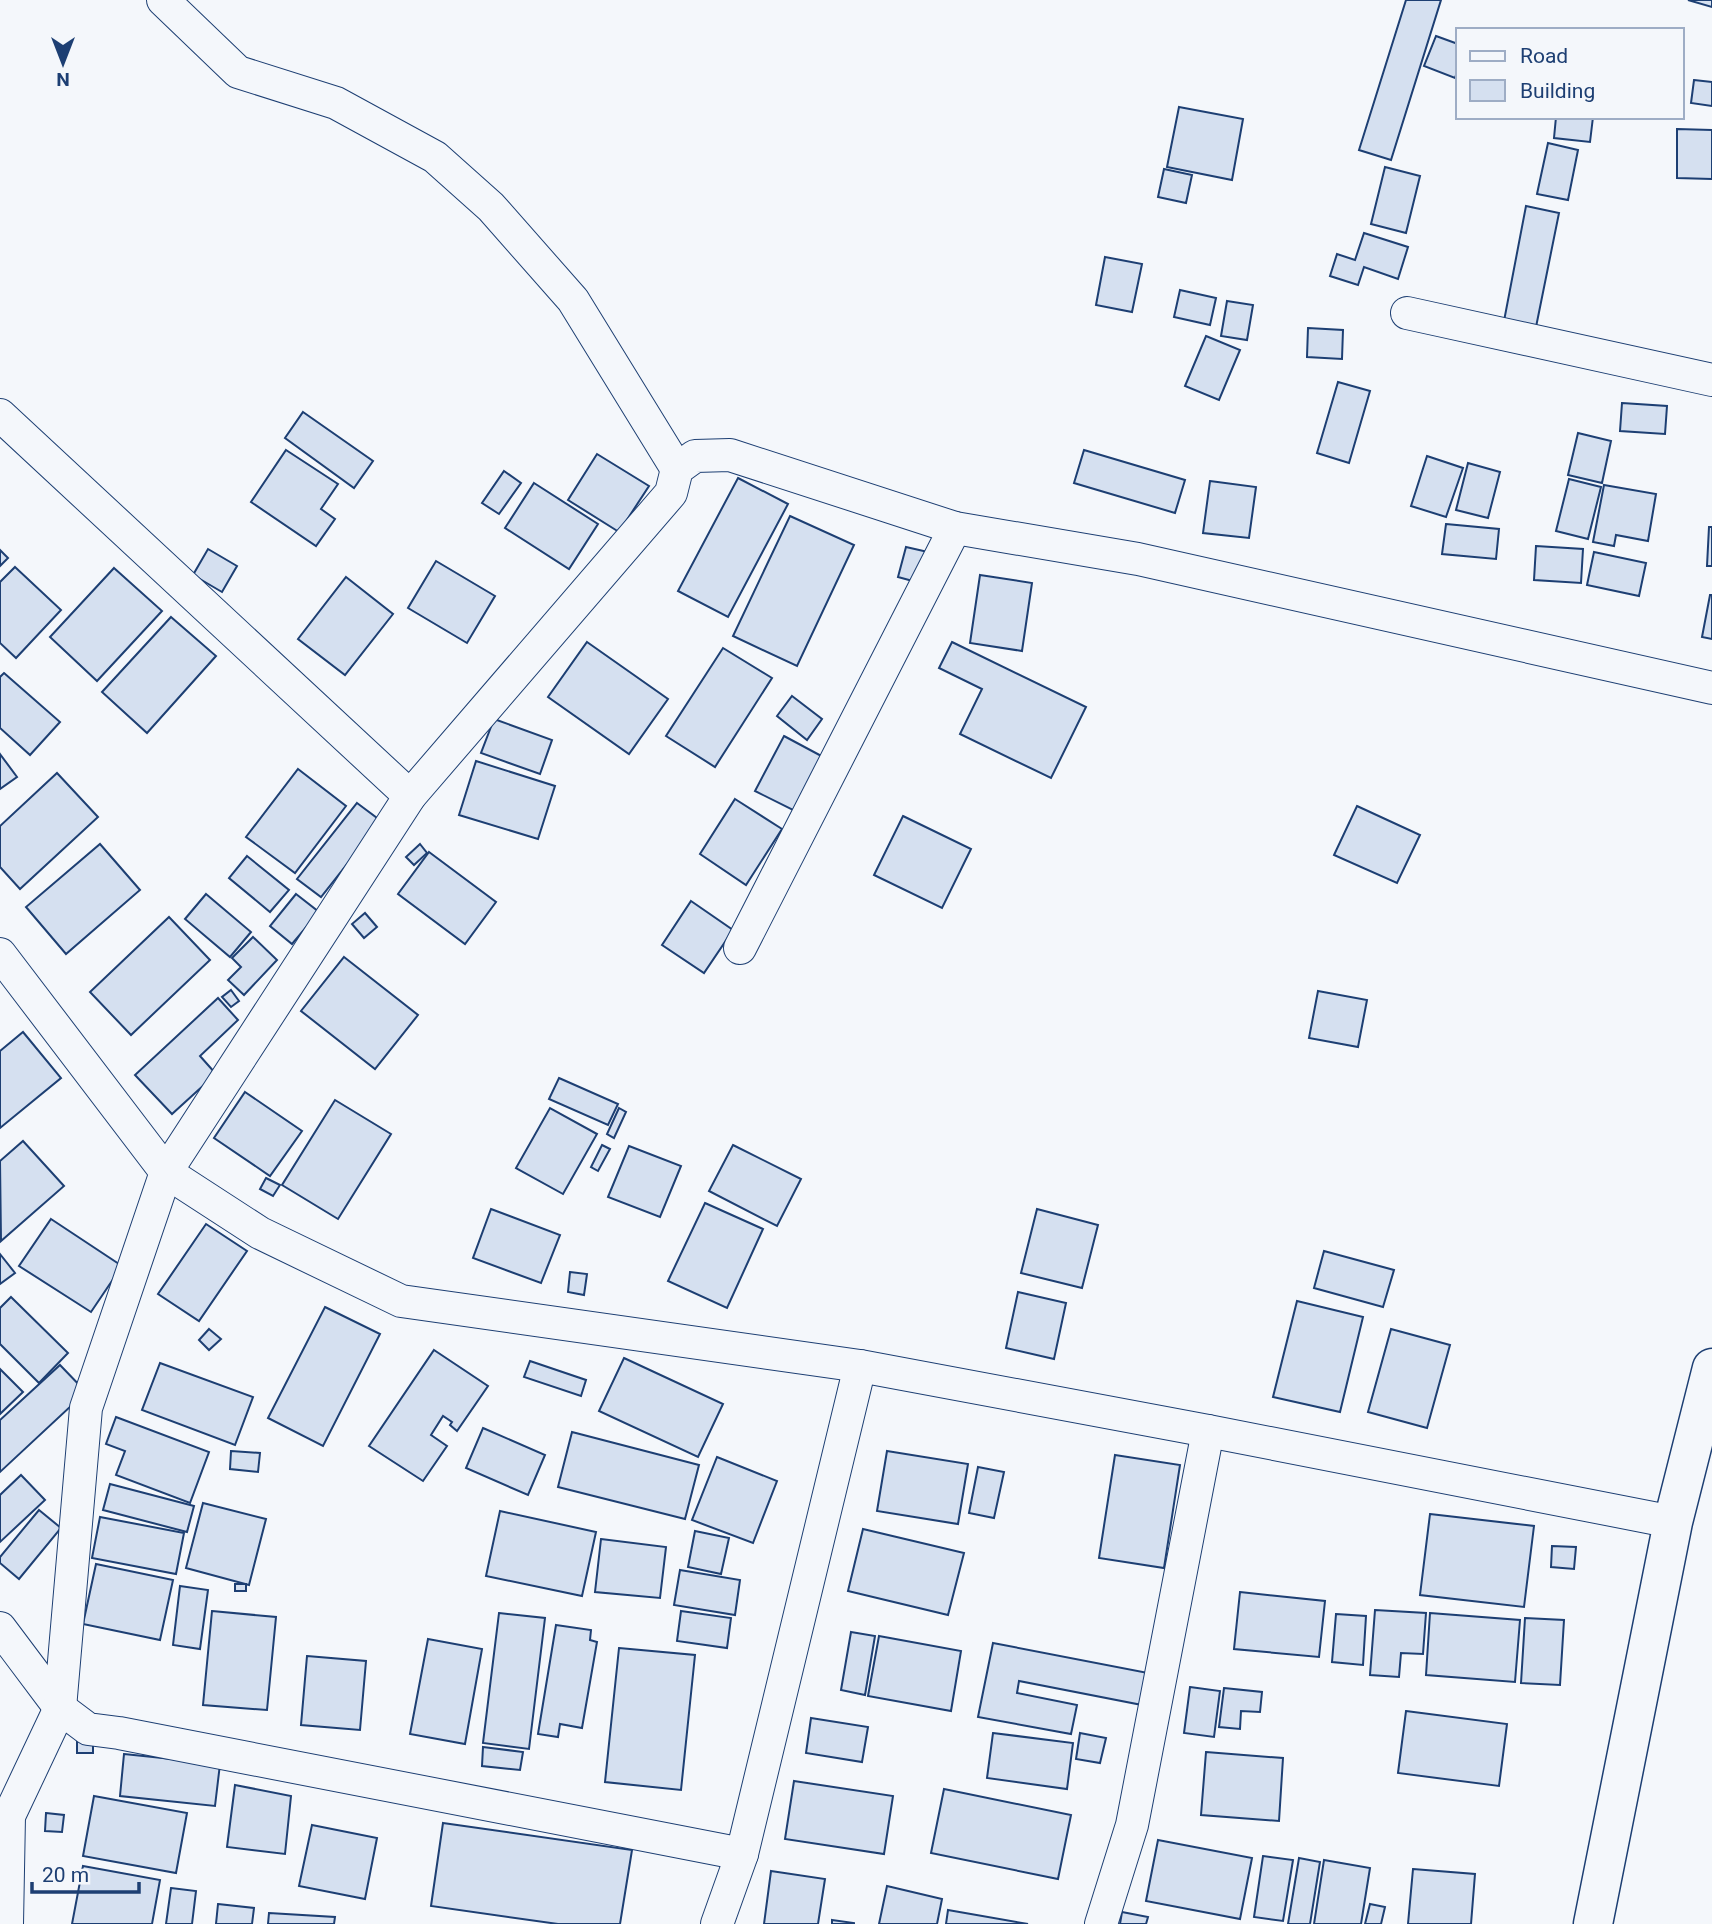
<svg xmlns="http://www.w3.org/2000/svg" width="1712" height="1924" viewBox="0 0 1712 1924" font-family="Roboto,sans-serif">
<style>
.building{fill:#d5e0f0;stroke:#1d3f73;stroke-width:2}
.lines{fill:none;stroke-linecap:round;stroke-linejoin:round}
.street-casing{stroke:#1d3f73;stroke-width:34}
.primary-casing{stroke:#1d3f73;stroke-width:41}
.street{stroke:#f4f7fb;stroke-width:32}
.primary{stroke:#f4f7fb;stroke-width:38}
</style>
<rect width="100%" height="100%" fill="#f4f7fb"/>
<!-- building -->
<g class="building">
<polygon points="1406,0 1441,0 1391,160 1359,150"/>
<polygon points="1688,0 1712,0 1712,7"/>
<polygon points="1436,36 1458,44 1458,69 1455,78 1424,66"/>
<polygon points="1694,80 1712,82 1712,106 1691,103"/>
<polygon points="1179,107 1243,119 1232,180 1167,167"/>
<polygon points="1556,117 1593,117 1590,142 1554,138"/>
<polygon points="1677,129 1712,130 1712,179 1677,178"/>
<polygon points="1548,143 1578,150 1568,200 1537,194"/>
<polygon points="1385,167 1420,176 1406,233 1371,224"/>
<polygon points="1164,169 1192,175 1186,203 1158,197"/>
<polygon points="1526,206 1559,213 1536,327 1504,321"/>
<polygon points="1364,233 1408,247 1398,279 1364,267 1358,285 1330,276 1337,254 1355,260"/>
<polygon points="1105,257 1142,264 1132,312 1096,305"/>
<polygon points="1180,290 1216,298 1210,325 1174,317"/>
<polygon points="1227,301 1253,305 1247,340 1221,336"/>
<polygon points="1308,328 1343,330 1342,359 1307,357"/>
<polygon points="1206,336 1240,350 1219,400 1185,386"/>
<polygon points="1338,382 1370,391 1349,463 1317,453"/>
<polygon points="1622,403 1667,406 1665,434 1620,431"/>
<polygon points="303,412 373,461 354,488 285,438"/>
<polygon points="1578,433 1611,441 1602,483 1568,475"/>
<polygon points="286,450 338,484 321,509 335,519 316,546 251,502"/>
<polygon points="1084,450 1185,480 1175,513 1074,483"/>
<polygon points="597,454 649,486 619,532 568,500"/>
<polygon points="1427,456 1463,468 1446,517 1411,506"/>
<polygon points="1468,463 1500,472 1488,518 1456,510"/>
<polygon points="504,471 521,483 499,514 482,503"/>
<polygon points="738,478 788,504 728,617 678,591"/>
<polygon points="1569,479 1601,487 1588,539 1556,531"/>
<polygon points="1210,481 1256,487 1249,538 1203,533"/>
<polygon points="534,483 598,524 569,569 505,528"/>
<polygon points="1604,485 1656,494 1648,541 1616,535 1614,546 1593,542"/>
<polygon points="790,516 854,545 797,666 733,636"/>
<polygon points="1446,524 1499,529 1496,559 1442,554"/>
<polygon points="1709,527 1712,527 1712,566 1707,566"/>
<polygon points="1536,546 1583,549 1581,583 1534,580"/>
<polygon points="906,547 928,552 920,583 898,577"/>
<polygon points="208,549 237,566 222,592 193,575"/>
<polygon points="0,550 8,558 0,566"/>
<polygon points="1594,552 1646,563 1639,596 1587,585"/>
<polygon points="436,561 495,596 467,643 408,608"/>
<polygon points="15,567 61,610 16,658 0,643 0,582"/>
<polygon points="114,568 162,611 97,681 50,637"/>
<polygon points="980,575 1032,583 1022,651 970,643"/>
<polygon points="346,577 393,614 345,675 298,639"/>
<polygon points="1710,595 1712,595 1712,639 1702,637"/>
<polygon points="171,617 216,656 147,733 102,692"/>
<polygon points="587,642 668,699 629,754 548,697"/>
<polygon points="952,642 1086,707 1051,778 960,734 982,689 939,668"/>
<polygon points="723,648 772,678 715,767 666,736"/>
<polygon points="4,673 60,722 30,755 0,728 0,677"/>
<polygon points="792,696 822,719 807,740 777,716"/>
<polygon points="494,719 552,740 540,774 481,753"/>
<polygon points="784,736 827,759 799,813 755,791"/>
<polygon points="0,754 17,777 0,789"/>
<polygon points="476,761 555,786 538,839 459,815"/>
<polygon points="298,769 346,806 295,873 246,837"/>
<polygon points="57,773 98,817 20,889 0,867 0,826"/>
<polygon points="735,799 782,829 746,885 700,854"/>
<polygon points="357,803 381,821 321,897 297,879"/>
<polygon points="1357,806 1420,835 1397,883 1334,855"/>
<polygon points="903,816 971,849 942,908 874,875"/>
<polygon points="100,844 140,890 66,954 26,907"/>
<polygon points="420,844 427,853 414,865 406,857"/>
<polygon points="429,852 496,902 465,944 398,894"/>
<polygon points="247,856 289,890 270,912 229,878"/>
<polygon points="206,894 251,932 230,957 185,919"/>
<polygon points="296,894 319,912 292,944 270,926"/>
<polygon points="691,901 733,930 704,973 662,945"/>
<polygon points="365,913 377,927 364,938 352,924"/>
<polygon points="169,917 210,960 131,1035 90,992"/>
<polygon points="253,937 277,960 244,995 228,980 241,967 232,958"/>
<polygon points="344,957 418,1015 375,1069 301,1011"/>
<polygon points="231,990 239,1001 231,1007 222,997"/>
<polygon points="1318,991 1367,1000 1358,1047 1309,1038"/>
<polygon points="218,998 238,1020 200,1056 216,1074 172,1114 135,1075"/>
<polygon points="23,1032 61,1078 0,1128 0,1051"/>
<polygon points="559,1078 618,1104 608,1125 549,1099"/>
<polygon points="245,1092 302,1131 270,1176 214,1138"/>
<polygon points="335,1100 391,1134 338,1219 282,1185"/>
<polygon points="550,1108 597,1134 563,1194 516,1168"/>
<polygon points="619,1108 626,1112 614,1138 607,1134"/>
<polygon points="23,1141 64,1186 1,1241 0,1161"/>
<polygon points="602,1145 610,1149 598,1171 591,1167"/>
<polygon points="733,1145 801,1179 777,1226 709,1191"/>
<polygon points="629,1146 681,1166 660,1217 608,1197"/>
<polygon points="266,1178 280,1185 273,1196 260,1189"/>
<polygon points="705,1203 763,1229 727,1308 668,1281"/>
<polygon points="491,1209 560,1235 541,1283 473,1258"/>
<polygon points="1037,1209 1098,1225 1082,1288 1021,1273"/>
<polygon points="51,1219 122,1266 91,1312 19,1266"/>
<polygon points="206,1224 247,1251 199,1321 158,1294"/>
<polygon points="1324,1251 1394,1270 1383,1307 1314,1288"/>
<polygon points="0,1254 15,1273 0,1284"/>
<polygon points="570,1272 587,1274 584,1295 568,1292"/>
<polygon points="1018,1292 1066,1303 1054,1359 1006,1348"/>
<polygon points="11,1297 68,1353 39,1383 0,1344 0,1308"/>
<polygon points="1297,1301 1363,1317 1340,1412 1273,1397"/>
<polygon points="325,1307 380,1334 323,1446 268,1418"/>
<polygon points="209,1329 221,1339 209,1350 199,1340"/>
<polygon points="1391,1329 1450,1345 1427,1428 1368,1412"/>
<polygon points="434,1350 488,1386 457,1431 450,1425 452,1422 443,1416 431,1435 447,1446 423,1481 369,1446"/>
<polygon points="624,1358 723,1404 698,1457 599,1411"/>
<polygon points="530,1361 586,1380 581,1396 524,1377"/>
<polygon points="160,1363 253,1397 235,1445 142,1410"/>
<polygon points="60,1365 86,1392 0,1472 0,1420"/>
<polygon points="0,1369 23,1392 0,1414"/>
<polygon points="116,1417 209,1452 190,1503 116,1475 125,1451 106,1444"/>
<polygon points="483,1428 545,1455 528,1495 466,1468"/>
<polygon points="572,1432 699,1465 685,1519 558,1487"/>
<polygon points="231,1451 260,1453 258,1472 230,1469"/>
<polygon points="887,1451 968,1464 958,1524 877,1511"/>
<polygon points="1115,1455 1180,1465 1164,1568 1099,1558"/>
<polygon points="717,1457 777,1481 753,1543 692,1520"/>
<polygon points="978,1467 1004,1472 994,1518 969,1513"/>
<polygon points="21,1475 45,1500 0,1542 0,1495"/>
<polygon points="110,1484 194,1506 187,1532 103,1510"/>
<polygon points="203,1503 266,1519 249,1585 186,1568"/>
<polygon points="39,1510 61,1528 19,1579 0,1563 0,1557"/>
<polygon points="500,1511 596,1532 582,1596 486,1576"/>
<polygon points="1430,1514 1534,1526 1524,1607 1420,1595"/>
<polygon points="100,1517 184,1533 176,1574 92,1558"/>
<polygon points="863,1529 964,1553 948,1615 848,1591"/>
<polygon points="695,1531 729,1538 721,1574 688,1567"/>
<polygon points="601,1539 666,1547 660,1598 595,1592"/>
<polygon points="1552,1546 1576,1547 1574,1569 1551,1567"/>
<polygon points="96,1564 173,1580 160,1640 83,1624"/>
<polygon points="680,1570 740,1580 735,1615 674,1605"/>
<rect x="235" y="1584" width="11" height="7"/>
<polygon points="180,1586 208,1590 200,1649 173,1645"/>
<polygon points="1240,1592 1325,1601 1319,1657 1234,1649"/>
<polygon points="1375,1610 1426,1613 1423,1654 1401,1653 1399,1677 1370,1675"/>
<polygon points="212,1611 276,1617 267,1710 203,1705"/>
<polygon points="681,1611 731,1618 727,1648 677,1641"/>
<polygon points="499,1613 545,1618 529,1749 483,1743"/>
<polygon points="1430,1613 1520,1620 1515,1682 1426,1675"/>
<polygon points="1336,1614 1366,1616 1363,1665 1332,1662"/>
<polygon points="1525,1618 1564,1620 1560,1685 1521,1683"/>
<polygon points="556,1625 591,1630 590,1640 597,1642 582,1728 560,1724 558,1737 538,1734"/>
<polygon points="851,1632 875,1636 865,1695 841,1690"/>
<polygon points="879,1636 961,1651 951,1711 868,1696"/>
<polygon points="428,1639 482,1649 465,1744 410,1734"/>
<polygon points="993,1643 1148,1673 1142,1705 1019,1681 1017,1693 1077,1705 1071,1734 978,1717"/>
<polygon points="619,1648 695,1655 681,1790 605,1782"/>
<polygon points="307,1656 366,1661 360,1730 301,1725"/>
<polygon points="1190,1687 1220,1691 1214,1737 1184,1733"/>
<polygon points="1224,1688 1262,1692 1260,1712 1241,1711 1240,1729 1219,1727"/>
<polygon points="1406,1711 1507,1724 1499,1786 1398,1773"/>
<polygon points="811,1718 868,1727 862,1762 806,1753"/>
<polygon points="993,1733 1073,1743 1067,1789 987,1778"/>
<polygon points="1080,1733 1106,1738 1100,1763 1076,1759"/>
<rect x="77" y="1737" width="16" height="16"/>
<polygon points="483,1747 523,1752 520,1770 482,1766"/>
<polygon points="1206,1752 1283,1758 1279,1821 1201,1815"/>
<polygon points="124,1754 220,1764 215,1806 120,1796"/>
<polygon points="794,1781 893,1796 884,1854 785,1839"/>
<polygon points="235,1785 291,1796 285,1854 227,1847"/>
<polygon points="944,1789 1071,1815 1058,1879 931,1853"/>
<polygon points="94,1796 187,1813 176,1873 83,1856"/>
<polygon points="46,1813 64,1815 62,1832 45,1831"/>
<polygon points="443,1823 632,1850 620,1924 558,1924 431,1906"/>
<polygon points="312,1825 377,1838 365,1899 299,1886"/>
<polygon points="1158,1840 1252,1858 1240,1919 1146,1901"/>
<polygon points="1263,1856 1293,1860 1283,1921 1254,1917"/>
<polygon points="1299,1858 1320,1862 1310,1924 1288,1924"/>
<polygon points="1324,1860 1370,1868 1361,1924 1314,1924"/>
<polygon points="83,1866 160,1880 152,1924 72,1924"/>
<polygon points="1413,1869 1475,1874 1471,1924 1408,1924"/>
<polygon points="771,1871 825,1879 818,1924 764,1924"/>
<polygon points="887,1886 942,1899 937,1924 879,1924"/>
<polygon points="171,1888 196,1891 192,1924 166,1924"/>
<polygon points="218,1904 254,1908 252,1924 216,1924"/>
<polygon points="1370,1904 1385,1907 1381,1924 1365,1924"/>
<polygon points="948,1910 1028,1924 946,1924"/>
<polygon points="1122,1912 1148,1917 1146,1924 1120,1924"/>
<polygon points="269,1913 335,1917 334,1924 268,1924"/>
<polygon points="832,1920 854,1923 854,1924 832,1924"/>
</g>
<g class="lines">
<!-- street casing -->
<g class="street-casing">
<g id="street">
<polyline points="163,0 238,72 336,103 435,157 491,207 573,300 677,469"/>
<polyline points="1407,313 1712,380"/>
<polyline points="0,415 410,796"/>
<polyline points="740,948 955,528"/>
<polyline points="0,954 166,1172 260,1233 401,1301 860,1366 1208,1431 1673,1522"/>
<polyline points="0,1628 60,1708 88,1729 119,1733 742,1854"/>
<polyline points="7,1924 9,1816 60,1708 86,1408 166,1172 410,796 671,493 677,469 695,456 730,455 955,528 1138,559 1712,688"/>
<polyline points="717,1924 742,1854 860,1366"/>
<polyline points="1101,1924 1132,1825 1208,1431"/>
</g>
</g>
<!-- primary casing -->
<g class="primary-casing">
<polyline id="primary" points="1593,1924 1673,1522 1712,1368"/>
</g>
<!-- street -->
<use href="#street" class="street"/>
<!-- primary -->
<use href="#primary" class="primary"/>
</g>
<!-- legend -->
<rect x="1456" y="28" width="228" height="91" fill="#f4f7fb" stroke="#9eadc5" stroke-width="2"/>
<rect x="1470" y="51" width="35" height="10" fill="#f4f7fb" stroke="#9eadc5" stroke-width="2"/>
<text x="1520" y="63" font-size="21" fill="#1d3f73">Road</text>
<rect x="1470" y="80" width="35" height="21" fill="#d5e0f0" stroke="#9eadc5" stroke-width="2"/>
<text x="1520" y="98" font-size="21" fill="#1d3f73">Building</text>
<!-- north arrow -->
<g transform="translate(63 63) rotate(180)" stroke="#f4f7fb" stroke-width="5" paint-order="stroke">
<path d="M0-5L12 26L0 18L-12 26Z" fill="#1d3f73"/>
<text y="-10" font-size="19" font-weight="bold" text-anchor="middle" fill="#1d3f73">N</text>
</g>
<!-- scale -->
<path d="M32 1882v10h107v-10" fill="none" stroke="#1d3f73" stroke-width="3.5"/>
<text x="42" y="1882" font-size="21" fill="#1d3f73" stroke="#f4f7fb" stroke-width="5" paint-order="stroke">20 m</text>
</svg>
